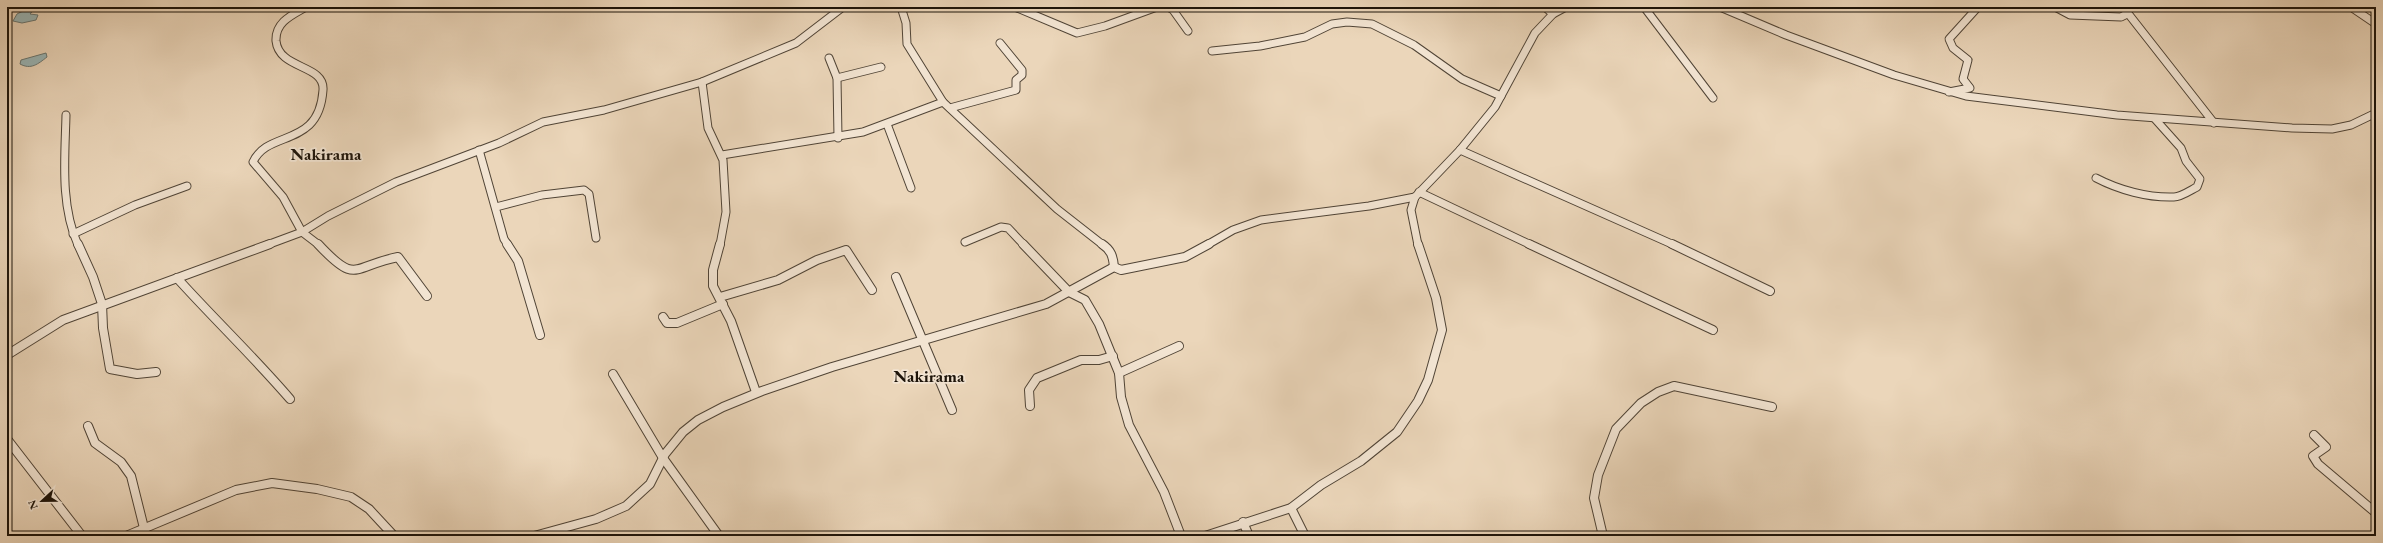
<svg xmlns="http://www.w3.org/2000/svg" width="2383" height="543" viewBox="0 0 2383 543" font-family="'EB Garamond',serif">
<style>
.water{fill:#9ab7b8;stroke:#687672}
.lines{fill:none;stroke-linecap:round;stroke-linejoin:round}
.minor-far1-casing{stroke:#504436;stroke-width:9}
.minor-casing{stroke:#504436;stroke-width:10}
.minor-far1{stroke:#f2e4d2;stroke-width:7}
.minor{stroke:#f2e4d2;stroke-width:8}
.labels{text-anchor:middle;stroke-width:3.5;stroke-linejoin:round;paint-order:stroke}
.quarter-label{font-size:17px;font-weight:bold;fill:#1d140a;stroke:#f2e4d2}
</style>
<rect width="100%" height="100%" fill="#ebd6ba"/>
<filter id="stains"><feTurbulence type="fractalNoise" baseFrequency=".005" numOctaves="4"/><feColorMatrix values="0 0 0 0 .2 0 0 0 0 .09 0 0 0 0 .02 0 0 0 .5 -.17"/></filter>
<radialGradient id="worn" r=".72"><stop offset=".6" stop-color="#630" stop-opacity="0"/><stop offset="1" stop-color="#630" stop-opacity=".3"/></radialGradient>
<!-- water -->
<g class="water">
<polygon points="19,7 36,7 30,14 38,15 36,20 22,23 13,21 17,14 23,11"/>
<path d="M46,53L47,57C38,64 31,70 20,64L21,60Z"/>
</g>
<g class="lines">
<!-- minor-far1 casing -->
<g class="minor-far1-casing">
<g id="minor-far1">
<path d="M306,7C292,15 275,22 276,41C279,70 325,64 323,90C319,149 268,129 253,162L283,197L302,232L319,245"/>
<polyline points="901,7 906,23 907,44 943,102 1057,209 1103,245"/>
<polyline points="1015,7 1077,33 1105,26 1157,7"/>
<polyline points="1168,7 1173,10 1188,31"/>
<polyline points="1545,7 1553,14"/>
<polyline points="1644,7 1713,98"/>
<polyline points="1720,7 1786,35 1894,75 1966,96 2117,115 2292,128 2332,129 2351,125 2376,113"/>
<polyline points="2055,7 2070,15 2121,17 2127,14"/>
<polyline points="2123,7 2214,123"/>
<polyline points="2351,7 2376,24"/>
<polyline points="1212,51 1260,46 1305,37 1332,24 1347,22 1372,24 1414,45 1462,79 1501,96"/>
<polyline points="829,58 837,78 838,138"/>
<polyline points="837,78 881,67"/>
<polyline points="702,82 708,128 723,160 726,212 720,245"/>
<polyline points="1949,92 1970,88 1963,79 1968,60 1953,48 1949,39 1978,7"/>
<polyline points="950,108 1016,90 1016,80 1022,75 1022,70 1000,43"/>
<path d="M66,115C65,157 60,205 78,245"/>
<polyline points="887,124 911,188"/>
<polyline points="479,150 504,239 508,245"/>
<polyline points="1460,150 1674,245"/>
<polyline points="722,155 863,132 943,102"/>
<path d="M2096,178C2119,190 2148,198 2174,197C2181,197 2191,190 2197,187L2200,179L2186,161L2181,148L2155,119"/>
<polyline points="1419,192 1531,245"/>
<polyline points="496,207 542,195 584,190 589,194 596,238"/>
<polyline points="73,234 135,205 187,186"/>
<polyline points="965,242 1001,227 1008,228 1024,245"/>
<polyline points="267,245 302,232 328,216 396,182 499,143 543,122 604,110 702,82 796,43 843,7"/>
<polyline points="1207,245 1233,230 1261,220 1369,206 1415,197"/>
<polyline points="1418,245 1411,210 1415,197 1460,150 1495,107 1535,33 1553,14 1566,7"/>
</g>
</g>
<!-- minor casing -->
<g class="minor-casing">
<g id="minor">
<polyline points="78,244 93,277 102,304 103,328 110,369 137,374 156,372"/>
<path d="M318,244C357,286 352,266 398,257L427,296"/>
<polyline points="507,244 518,261 540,335"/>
<polyline points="720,244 713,270 713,286 731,321 756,392"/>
<polyline points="1023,244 1069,292 1085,300 1099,324 1119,373 1121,397 1129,425 1164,492 1181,536"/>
<path d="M1102,244C1111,250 1113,256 1114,267"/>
<polyline points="1529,244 1713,330"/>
<polyline points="1672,244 1770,291"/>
<polyline points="896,277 952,410"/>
<path d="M177,278C214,319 254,357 290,399"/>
<polyline points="720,297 778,280 817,260 846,250 872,290"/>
<polyline points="663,317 667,323 677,323 723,304"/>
<polyline points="7,355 63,320 270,244"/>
<polyline points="1119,373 1179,346"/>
<polyline points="613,374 663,458 719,536"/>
<polyline points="1030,406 1029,390 1037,378 1081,360 1099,360 1113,356"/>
<polyline points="88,426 95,443 121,462 131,476 146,536"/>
<polyline points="2314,435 2326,447 2313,456 2318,464 2376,513"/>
<polyline points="7,439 82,536"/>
<polyline points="1291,508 1305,536"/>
<polyline points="1243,522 1249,536"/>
<polyline points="126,536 236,490 272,483 317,489 351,497 369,509 394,536"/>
<polyline points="534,536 596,519 626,506 650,484 665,454 683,432 698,420 723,407 762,391 832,367 1046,304 1114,267 1121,270 1185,257 1209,244"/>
<polyline points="1205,536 1291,508 1321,485 1361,461 1397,432 1418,401 1428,380 1442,330 1436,298 1418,244"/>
<polyline points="1603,536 1594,498 1598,475 1616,429 1641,403 1658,392 1674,386 1772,407"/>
</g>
</g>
<!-- minor-far1 -->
<use href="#minor-far1" class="minor-far1"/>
<!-- minor -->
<use href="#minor" class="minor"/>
</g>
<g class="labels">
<!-- quarter labels -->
<g class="quarter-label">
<text x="326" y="160">Nakirama</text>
<text x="929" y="382">Nakirama</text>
</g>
</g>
<!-- margin -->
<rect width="2383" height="543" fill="none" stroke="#ebd6ba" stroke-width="24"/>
<rect x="8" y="8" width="2367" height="527" fill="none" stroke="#1d140a" stroke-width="2"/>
<rect x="12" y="12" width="2359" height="519" fill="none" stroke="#1d140a"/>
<!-- north arrow -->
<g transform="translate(42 501) rotate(248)" stroke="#f2e4d2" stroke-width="3" paint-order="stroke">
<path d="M0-3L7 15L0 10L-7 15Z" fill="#1d140a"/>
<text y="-6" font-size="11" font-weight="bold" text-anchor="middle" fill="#1d140a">N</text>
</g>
<rect width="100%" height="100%" filter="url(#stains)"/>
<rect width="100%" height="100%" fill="url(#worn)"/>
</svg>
